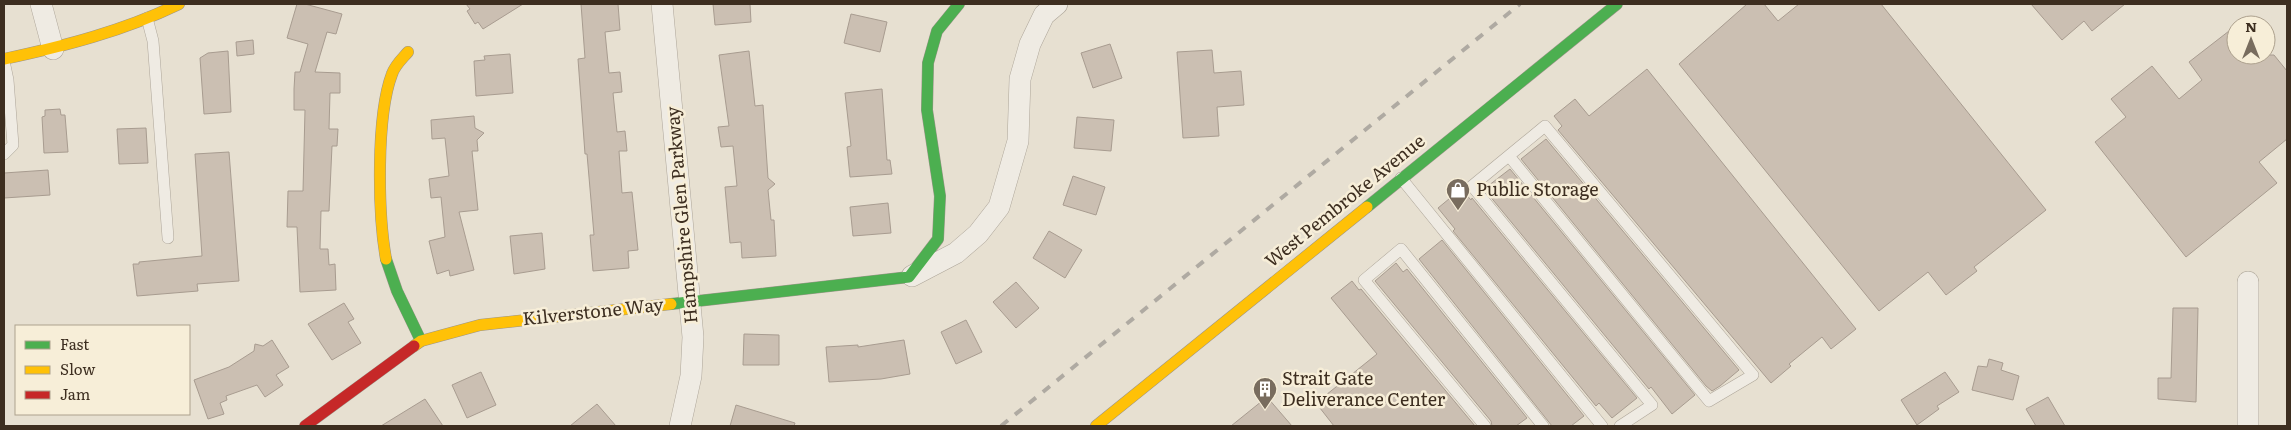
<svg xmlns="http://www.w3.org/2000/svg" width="2291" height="430" viewBox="0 0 2291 430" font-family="Literata,serif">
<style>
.building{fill:#cbbfb2;stroke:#a89c90}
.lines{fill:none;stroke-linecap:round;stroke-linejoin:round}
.lane-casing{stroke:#ada599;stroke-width:12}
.street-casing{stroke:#ada599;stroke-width:22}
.fast-casing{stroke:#9c958a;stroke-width:12}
.slow-casing{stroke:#9c958a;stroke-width:12}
.jam-casing{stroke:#9c958a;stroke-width:12}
.lane{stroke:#efebe3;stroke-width:11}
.street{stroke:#efebe3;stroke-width:21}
.fast{stroke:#4caf50;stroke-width:11}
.slow{stroke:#ffc107;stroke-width:11}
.jam{stroke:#c62828;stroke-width:11}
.rail{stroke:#afaaa2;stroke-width:4;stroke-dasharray:9 9;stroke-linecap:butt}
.labels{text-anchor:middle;stroke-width:5;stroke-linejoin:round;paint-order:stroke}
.poi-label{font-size:18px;fill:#3d2e20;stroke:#f7eed8;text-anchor:start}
.street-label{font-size:18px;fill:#3d2e20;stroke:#f7eed8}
</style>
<rect width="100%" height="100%" fill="#e7e0d1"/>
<!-- building -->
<g class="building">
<polygon points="297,4 305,4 342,14 336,34 327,32 315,72 340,73 340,93 330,93 329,129 338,129 337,146 332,146 329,211 321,211 320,249 328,249 329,265 335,264 336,290 300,292 297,227 287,227 288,191 303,191 305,110 294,110 294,89 295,72 300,72 308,44 287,38"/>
<polygon points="466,4 523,4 483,29 478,22 475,24 467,11 470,9"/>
<polygon points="581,4 618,4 620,30 605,32 609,73 620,72 622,92 613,93 617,132 625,131 627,151 619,151 622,193 632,192 638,250 628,251 629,268 593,271 590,235 594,235 587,154 585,154 578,59 585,58"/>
<polygon points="713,4 750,4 751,22 715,25"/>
<polygon points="1747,4 1764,4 1778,21 1799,4 1881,4 2046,210 1974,267 1977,271 1946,295 1928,272 1879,311 1679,64"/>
<polygon points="2031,4 2125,4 2092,31 2084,21 2062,40"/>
<polygon points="851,14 887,22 880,52 844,43"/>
<polygon points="2229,31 2236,40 2236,55 2274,55 2287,71 2287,139 2259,162 2277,183 2186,257 2095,142 2126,117 2111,99 2152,66 2179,99 2202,80 2189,62"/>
<polygon points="253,40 254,54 237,56 236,42"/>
<polygon points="1110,44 1122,78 1093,88 1081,53"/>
<polygon points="1212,50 1214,73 1241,71 1244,105 1217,107 1219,136 1183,138 1177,52"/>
<polygon points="228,51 231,112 204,114 200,58 208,53"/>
<polygon points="749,51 755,106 763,105 768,178 775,184 768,190 771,220 774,220 776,256 742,258 741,242 730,243 725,187 737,186 733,146 721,147 718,127 729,126 719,55"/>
<polygon points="510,54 513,93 476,96 474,61 485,60 484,56"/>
<polygon points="1647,69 1856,329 1831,349 1822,337 1789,364 1791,366 1771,383 1558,130 1562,126 1554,116 1575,99 1589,116"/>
<polygon points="882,89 887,160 890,160 892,174 850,177 847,147 851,146 845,93"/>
<polygon points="60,109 61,115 65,115 68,152 44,153 42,117 45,116 45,110"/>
<polygon points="474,116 475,128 484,133 477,140 478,151 472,151 478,210 459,212 474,270 450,276 449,270 437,274 429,241 445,237 441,197 431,198 429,179 449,176 445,138 432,139 431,120"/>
<polygon points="1077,117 1114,120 1111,151 1074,148"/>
<polygon points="146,128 148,163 119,164 117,129"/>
<polygon points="1546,139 1739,370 1720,386 1712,391 1706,386 1521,159"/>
<polygon points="229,152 239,281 197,284 198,291 137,296 133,264 139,264 139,262 202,256 195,154"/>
<polygon points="1510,169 1695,395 1672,414 1651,387 1649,389 1484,189"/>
<polygon points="48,170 50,195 4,198 4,173"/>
<polygon points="1073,176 1105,187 1096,215 1063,205"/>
<polygon points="1461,189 1471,200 1472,198 1637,398 1612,418 1599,403 1596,406 1453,231 1455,229 1438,208"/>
<polygon points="888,203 891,233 853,236 850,207"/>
<polygon points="1049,231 1082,250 1065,278 1033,258"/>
<polygon points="542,233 545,269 514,274 510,236"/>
<polygon points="1442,240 1584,416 1571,426 1552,426 1419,259"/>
<polygon points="1396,263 1403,272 1407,269 1527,418 1516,426 1492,426 1491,421 1375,281"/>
<polygon points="1352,281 1359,290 1361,289 1475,426 1334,426 1316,403 1377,354 1331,298"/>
<polygon points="1016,282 1039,308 1016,328 993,302"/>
<polygon points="344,303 354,319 348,322 361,343 332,360 308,324"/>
<polygon points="2173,308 2198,308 2196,402 2158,399 2158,378 2171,378"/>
<polygon points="966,320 982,352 956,364 941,332"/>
<polygon points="744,334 779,335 779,365 743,365"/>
<polygon points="272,340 289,367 276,375 283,385 265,397 257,385 226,396 227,400 220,403 224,414 208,419 194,380 229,367 254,351 255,344 263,346"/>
<polygon points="904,340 910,374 881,379 829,382 826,347 858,345 858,347"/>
<polygon points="1989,359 2003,363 2001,370 2019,376 2013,400 1972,390 1978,366 1987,367"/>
<polygon points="481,372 496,405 467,418 452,385"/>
<polygon points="1945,372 1959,392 1937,406 1939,409 1917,425 1901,400"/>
<polygon points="1267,397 1292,426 1231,426"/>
<polygon points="2048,397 2065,426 2036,426 2026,409"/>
<polygon points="425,399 443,426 381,426"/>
<polygon points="597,404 616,426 570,426"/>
<polygon points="736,405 795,423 794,426 730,426"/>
</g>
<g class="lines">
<!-- lane casing -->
<g class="lane-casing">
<g id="lane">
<polyline points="147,18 153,41 168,238"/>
<polyline points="4,61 8,80 13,145 4,154"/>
<polyline points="1509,156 1709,401 1753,375 1545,126 1472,186 1652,405 1620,426"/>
<polyline points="1401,178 1602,426"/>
<polyline points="1485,426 1364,280 1401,249 1543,426"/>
</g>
</g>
<!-- street casing -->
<g class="street-casing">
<g id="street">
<polyline points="41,4 53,49"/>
<polyline points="662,4 693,337 691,376 680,426"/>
<polyline points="912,276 956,253 978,234 999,207 1018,141 1020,79 1030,44 1044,15 1057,4"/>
<polyline points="2248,426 2248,282"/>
</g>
</g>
<!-- fast casing -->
<g class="fast-casing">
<g id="fast">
<polyline points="1367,207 1617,4"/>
<polyline points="386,259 397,291 421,341"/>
<polyline points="671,304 909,277 938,239 940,196 927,110 928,63 937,31 959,4"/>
</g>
</g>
<!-- slow casing -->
<g class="slow-casing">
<g id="slow">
<path d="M4,59C65,46 123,31 179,4"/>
<path d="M386,259C378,214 376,116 392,74C395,65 402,59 408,52"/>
<polyline points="414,346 421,341 480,325 671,304"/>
<polyline points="1096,426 1367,207"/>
</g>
</g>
<!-- jam casing -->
<g class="jam-casing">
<polyline id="jam" points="305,426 414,346"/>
</g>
<!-- lane -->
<use href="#lane" class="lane"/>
<!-- street -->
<use href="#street" class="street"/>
<!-- fast -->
<use href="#fast" class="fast"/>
<!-- slow -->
<use href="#slow" class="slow"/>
<!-- jam -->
<use href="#jam" class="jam"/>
<!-- rail -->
<polyline class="rail" points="1001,426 1520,4"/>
</g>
<!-- icons -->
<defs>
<g id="shop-pin" transform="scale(1.25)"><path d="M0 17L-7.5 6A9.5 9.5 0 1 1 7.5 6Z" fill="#786c5e" stroke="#f7eed8"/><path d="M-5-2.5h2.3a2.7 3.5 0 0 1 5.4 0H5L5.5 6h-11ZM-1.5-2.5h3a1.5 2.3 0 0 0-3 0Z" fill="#fff"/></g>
<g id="building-pin" transform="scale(1.25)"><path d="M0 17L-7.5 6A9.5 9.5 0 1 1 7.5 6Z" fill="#786c5e" stroke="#f7eed8"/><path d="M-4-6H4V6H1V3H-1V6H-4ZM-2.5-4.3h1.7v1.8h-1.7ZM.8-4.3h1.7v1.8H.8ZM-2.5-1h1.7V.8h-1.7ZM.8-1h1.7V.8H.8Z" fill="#fff"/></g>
</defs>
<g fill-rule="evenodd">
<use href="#shop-pin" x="1458" y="190"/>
<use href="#building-pin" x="1265" y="389"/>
</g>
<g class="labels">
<!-- poi labels -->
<g class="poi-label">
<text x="1476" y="196">Public Storage</text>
<text x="1282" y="385">Strait Gate<tspan x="1282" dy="21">Deliverance Center</tspan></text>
</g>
<!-- street labels -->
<g class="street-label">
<text transform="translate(1345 201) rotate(-39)" y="6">West Pembroke Avenue</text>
<text transform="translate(682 215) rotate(-95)" y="6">Hampshire Glen Parkway</text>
<text transform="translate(593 312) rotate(-6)" y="6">Kilverstone Way</text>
</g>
</g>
<!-- border -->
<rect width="2291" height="430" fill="none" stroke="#3d2e20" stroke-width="10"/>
<!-- legend -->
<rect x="15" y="325" width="175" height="90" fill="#f7eed8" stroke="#ada18e"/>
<rect x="25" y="341" width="25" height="8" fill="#4caf50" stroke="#ada18e"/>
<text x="60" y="350" font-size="15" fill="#3d2e20">Fast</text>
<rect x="25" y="366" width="25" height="8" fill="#ffc107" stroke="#ada18e"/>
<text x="60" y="375" font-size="15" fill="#3d2e20">Slow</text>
<rect x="25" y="391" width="25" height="8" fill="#c62828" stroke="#ada18e"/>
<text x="60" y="400" font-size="15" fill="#3d2e20">Jam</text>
<!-- north arrow -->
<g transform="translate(2251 40)"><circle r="24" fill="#f7eed8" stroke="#ada18e"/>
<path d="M0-4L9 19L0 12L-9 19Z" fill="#786c5e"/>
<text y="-8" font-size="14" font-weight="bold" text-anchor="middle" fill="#3d2e20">N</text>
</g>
</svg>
